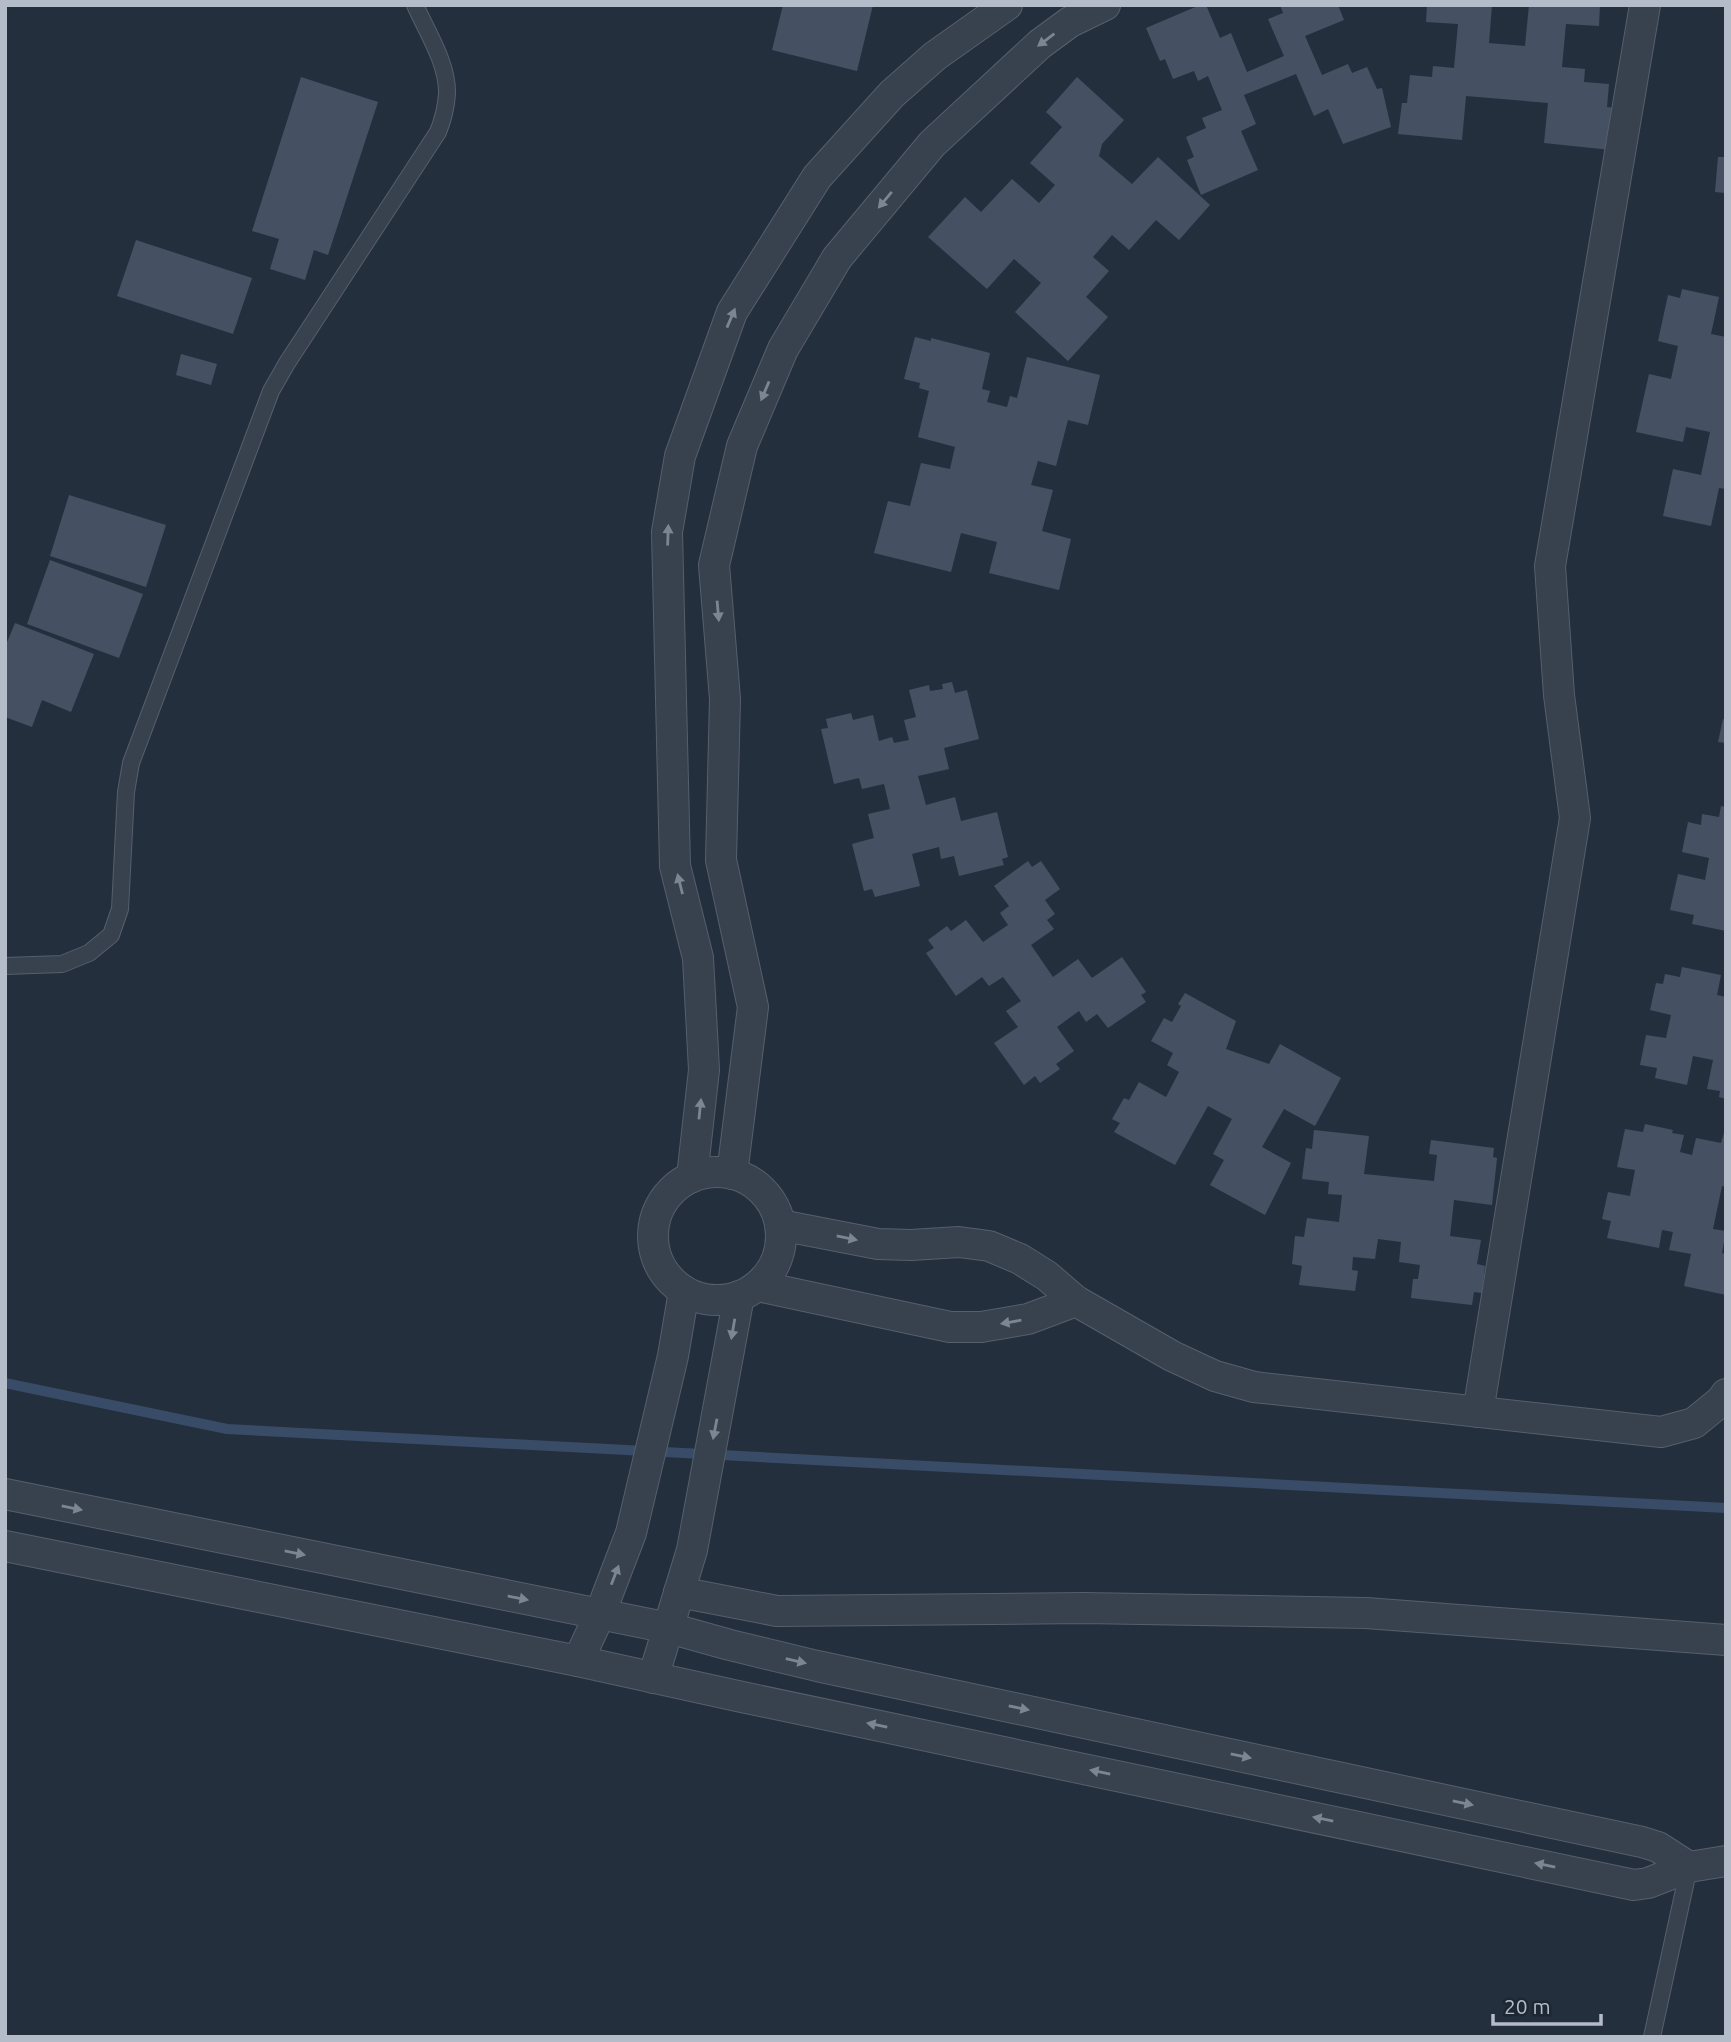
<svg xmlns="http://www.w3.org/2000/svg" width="1731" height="2042" viewBox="0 0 1731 2042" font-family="Ubuntu,sans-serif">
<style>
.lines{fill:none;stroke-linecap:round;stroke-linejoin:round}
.stream{stroke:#394c67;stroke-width:10}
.building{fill:#455162}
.lane-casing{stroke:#565f6c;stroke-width:18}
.street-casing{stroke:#565f6c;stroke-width:32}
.lane{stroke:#38414e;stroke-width:16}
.street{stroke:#38414e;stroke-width:30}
.oneway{fill:#7c8592}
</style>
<rect width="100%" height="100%" fill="#242f3e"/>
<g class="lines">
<!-- stream -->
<polyline class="stream" points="5,1383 227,1429 1726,1508"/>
</g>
<!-- building -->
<g class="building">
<polygon points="783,5 873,5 857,71 772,50"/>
<polygon points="1200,5 1206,5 1220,38 1231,33 1247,72 1284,56 1268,19 1283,13 1280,5 1338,5 1344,20 1305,36 1322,75 1348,64 1352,73 1367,67 1377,89 1382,88 1391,127 1343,144 1328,109 1314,116 1296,74 1244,95 1256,124 1241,131 1258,170 1201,195 1187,160 1194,157 1186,137 1206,128 1202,118 1222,110 1208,76 1198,81 1194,71 1173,79 1165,59 1160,61 1146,28"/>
<polygon points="1427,5 1492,5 1489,43 1525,46 1529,5 1600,5 1599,26 1566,24 1562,67 1585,69 1584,82 1609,84 1607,107 1615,108 1611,150 1544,143 1548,103 1466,96 1462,140 1398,134 1402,103 1407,103 1410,75 1432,77 1433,66 1454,68 1458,24 1426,22"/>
<polygon points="301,77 378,102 328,255 314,250 305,280 270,269 279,239 252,231"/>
<polygon points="1077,77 1124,120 1102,144 1099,156 1132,184 1158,157 1210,205 1179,240 1156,220 1129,250 1112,235 1093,257 1109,271 1086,297 1108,317 1068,361 1015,312 1041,283 1014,259 987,289 928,237 965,197 981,212 1012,179 1039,203 1055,185 1030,163 1062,127 1046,112"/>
<polygon points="1718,157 1726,157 1726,193 1715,192"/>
<polygon points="136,240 252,278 233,334 117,296"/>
<polygon points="1682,289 1719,297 1711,334 1726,337 1726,489 1719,488 1711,526 1663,516 1673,469 1701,475 1710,432 1686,427 1683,442 1636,432 1649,374 1671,379 1678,346 1658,341 1668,295 1680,298"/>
<polygon points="915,337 931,341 931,338 990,353 982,389 990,391 987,402 1007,407 1010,396 1017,398 1027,357 1100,375 1088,425 1068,420 1056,466 1038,461 1031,485 1053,490 1042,531 1071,539 1059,590 989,573 997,542 961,533 951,572 874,553 888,501 910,506 921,463 950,469 955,447 918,437 929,391 919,388 920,383 904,379"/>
<polygon points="181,354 217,364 211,385 176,375"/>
<polygon points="69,495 166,525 146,587 50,556"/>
<polygon points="50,560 143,594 119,658 27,624"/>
<polygon points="15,623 94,654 71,712 42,700 32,727 5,717 5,647"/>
<polygon points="952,682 955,693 967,690 979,739 944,748 949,769 918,776 926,805 955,797 961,821 997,812 1008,857 1002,859 1004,865 959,876 954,856 941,859 939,847 912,854 920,886 875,897 872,889 864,891 852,844 874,838 868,814 890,809 884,784 862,789 859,778 834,784 821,729 828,728 826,719 851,713 853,720 873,715 879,741 892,737 894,743 909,740 904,720 916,717 909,690 929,685 930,691 943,689 942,684"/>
<polygon points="1723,719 1726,720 1726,743 1718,742"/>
<polygon points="1721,806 1726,807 1726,931 1692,924 1694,915 1670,910 1678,874 1705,880 1709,858 1682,852 1688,822 1701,825 1702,814 1719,817"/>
<polygon points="1028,861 1032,867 1041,861 1060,889 1045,900 1055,914 1047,920 1054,929 1031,945 1053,977 1078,959 1092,978 1122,957 1146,992 1141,995 1146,1002 1108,1028 1097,1014 1086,1022 1079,1011 1057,1027 1074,1051 1056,1064 1060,1069 1040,1083 1035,1076 1024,1085 994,1043 1018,1027 1006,1011 1021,1001 1003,977 989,986 982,977 956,996 926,953 934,948 928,940 947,926 951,931 966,920 983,942 1008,925 1000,913 1009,906 994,886"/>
<polygon points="1682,967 1721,975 1717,995 1726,997 1726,1099 1719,1097 1720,1091 1707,1089 1713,1060 1693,1056 1687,1085 1655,1078 1657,1068 1640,1065 1646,1035 1666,1038 1671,1015 1650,1010 1656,983 1663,984 1665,974 1680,977"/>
<polygon points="1185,993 1236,1021 1226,1049 1269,1064 1280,1044 1341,1078 1315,1126 1284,1109 1262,1147 1291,1163 1265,1215 1210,1185 1224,1160 1213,1154 1232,1119 1208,1106 1175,1165 1114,1132 1120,1123 1112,1119 1124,1098 1129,1100 1139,1082 1166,1097 1179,1072 1167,1065 1173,1053 1151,1041 1164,1018 1172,1022 1181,1006 1178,1004"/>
<polygon points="1645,1124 1673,1130 1672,1133 1684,1135 1680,1152 1692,1155 1696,1138 1721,1143 1726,1126 1726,1187 1722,1186 1713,1229 1726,1231 1722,1253 1726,1254 1726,1295 1684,1286 1691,1254 1669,1250 1673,1232 1662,1230 1659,1248 1607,1238 1611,1221 1602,1219 1608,1192 1630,1196 1635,1170 1617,1167 1625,1129 1643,1132"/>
<polygon points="1314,1130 1369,1136 1364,1174 1434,1181 1437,1155 1429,1154 1431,1140 1494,1148 1493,1157 1497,1158 1492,1205 1454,1200 1450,1236 1481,1240 1477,1264 1485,1266 1482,1293 1474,1292 1472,1305 1411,1298 1413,1279 1418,1279 1420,1265 1399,1262 1401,1242 1378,1239 1375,1259 1353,1257 1352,1270 1358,1271 1355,1291 1299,1285 1302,1266 1292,1264 1295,1236 1304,1237 1307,1218 1339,1222 1342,1195 1328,1194 1329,1182 1302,1179 1306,1148 1312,1149"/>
</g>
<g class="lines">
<!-- lane casing -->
<g class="lane-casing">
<g id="lane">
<path d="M5,966L62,964L89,953L111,935L120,909L126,792L131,763L271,391L287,363L438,132C443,120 446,108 447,94C448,64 427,32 415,5"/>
<polyline points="1652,2037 1689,1867"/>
</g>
</g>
<!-- street casing -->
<g class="street-casing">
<g id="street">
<circle cx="717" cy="1236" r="64"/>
<polyline points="732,1174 753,1007 721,860 725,699 714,565 742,446 783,349 837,258 932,144 1040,44 1070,22 1105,5"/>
<polyline points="692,1177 704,1070 698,958 675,866 667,532 680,456 732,312 817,177 892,94 935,56 1007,5"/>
<polyline points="780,1225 878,1244 911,1245 959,1242 989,1246 1020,1259 1047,1276 1076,1301 1172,1356 1215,1376 1254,1387 1661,1432 1694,1423 1721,1401 1726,1394"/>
<polyline points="758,1286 950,1327 981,1327 1028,1319 1076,1301"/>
<polyline points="1478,1412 1575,818 1559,695 1550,566 1645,5"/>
<polyline points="5,1494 669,1628 730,1645 817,1666 1642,1842 1658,1847 1689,1867 1648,1883 1634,1885 742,1697 578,1661 5,1546"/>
<polyline points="679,1592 777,1611 1084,1608 1366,1613 1726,1640"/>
<polyline points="578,1661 600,1614 631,1533 673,1356 684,1291"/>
<polyline points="653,1678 692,1550 739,1296"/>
<polyline points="1689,1867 1726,1861"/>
</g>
</g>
<!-- lane -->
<use href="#lane" class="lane"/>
<!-- street -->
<use href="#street" class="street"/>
</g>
<!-- one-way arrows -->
<defs><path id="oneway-solid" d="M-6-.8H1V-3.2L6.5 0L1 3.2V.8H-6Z" transform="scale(1.75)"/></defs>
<g class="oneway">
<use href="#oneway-solid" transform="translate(1046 40) rotate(143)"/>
<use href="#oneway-solid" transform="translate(885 200) rotate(130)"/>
<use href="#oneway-solid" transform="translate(731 318) rotate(-67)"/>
<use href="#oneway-solid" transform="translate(765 391) rotate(113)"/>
<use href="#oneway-solid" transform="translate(668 535) rotate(-88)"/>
<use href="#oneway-solid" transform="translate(718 611) rotate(85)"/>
<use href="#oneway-solid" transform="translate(680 884) rotate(-104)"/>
<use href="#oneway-solid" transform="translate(700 1109) rotate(-84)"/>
<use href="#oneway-solid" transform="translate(847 1238) rotate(11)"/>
<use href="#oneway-solid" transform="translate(1011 1322) rotate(170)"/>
<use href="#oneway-solid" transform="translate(733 1329) rotate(100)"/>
<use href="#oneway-solid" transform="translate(715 1429) rotate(101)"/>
<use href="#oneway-solid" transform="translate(72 1508) rotate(11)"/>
<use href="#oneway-solid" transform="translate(295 1553) rotate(11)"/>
<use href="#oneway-solid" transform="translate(615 1575) rotate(-69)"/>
<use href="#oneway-solid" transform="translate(518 1598) rotate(11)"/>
<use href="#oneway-solid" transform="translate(796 1661) rotate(13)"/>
<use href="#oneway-solid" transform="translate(1019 1708) rotate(12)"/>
<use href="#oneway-solid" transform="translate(877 1725) rotate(-168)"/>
<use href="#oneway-solid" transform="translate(1241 1756) rotate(12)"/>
<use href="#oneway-solid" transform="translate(1100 1772) rotate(-168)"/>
<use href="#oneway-solid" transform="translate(1463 1803) rotate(12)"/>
<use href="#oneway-solid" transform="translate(1323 1819) rotate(-168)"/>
<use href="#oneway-solid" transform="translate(1545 1865) rotate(-168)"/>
</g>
<!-- border -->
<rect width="1731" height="2042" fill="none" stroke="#b4bcc9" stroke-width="14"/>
<!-- scale -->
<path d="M1493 2014v10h108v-10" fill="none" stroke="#b4bcc9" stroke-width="3.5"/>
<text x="1504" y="2014" font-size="21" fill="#b4bcc9" stroke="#1d2633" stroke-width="5" paint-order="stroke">20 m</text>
</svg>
